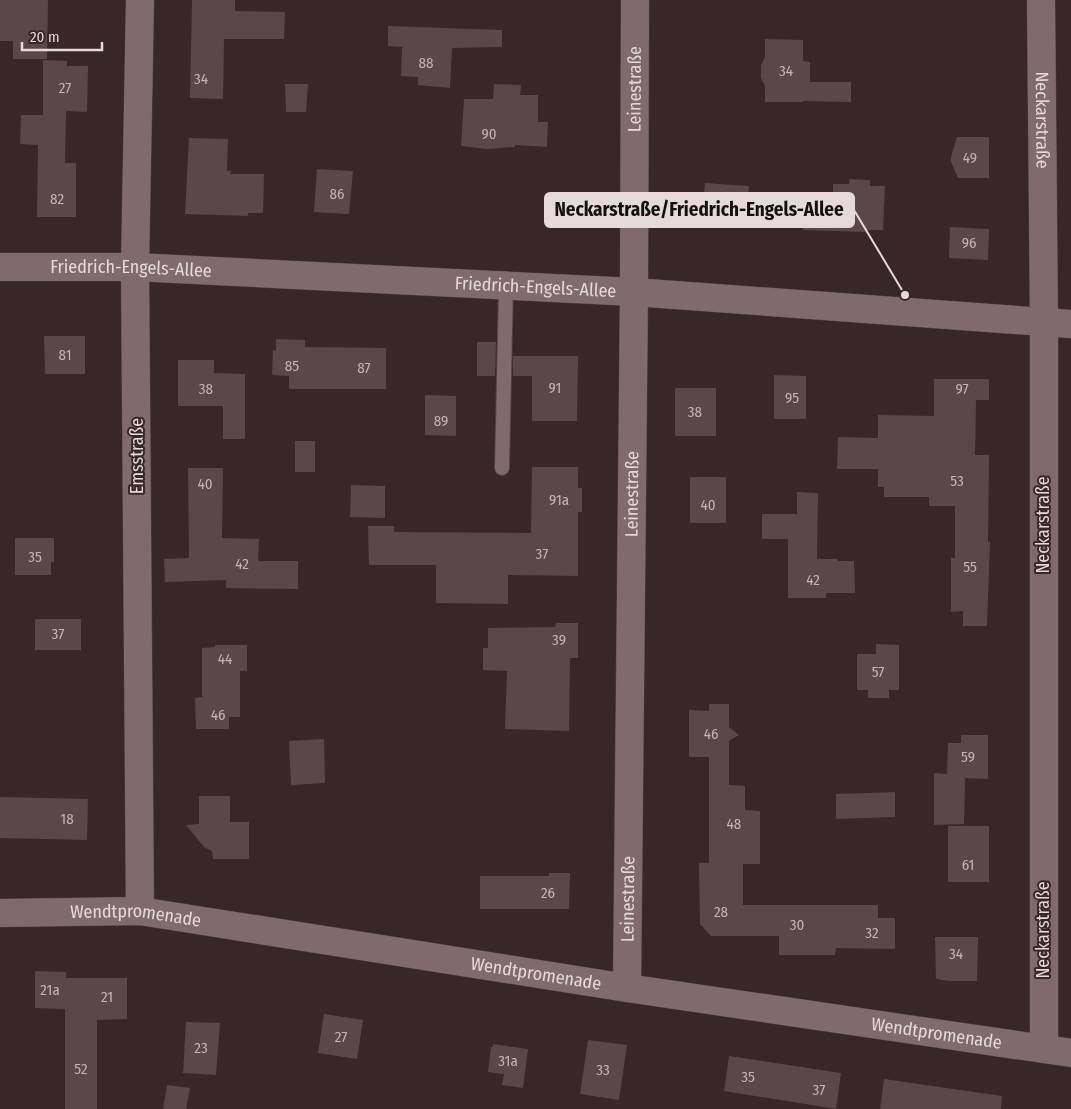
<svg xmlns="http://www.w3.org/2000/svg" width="1071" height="1109" viewBox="0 0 1071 1109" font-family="'Fira Sans Condensed',sans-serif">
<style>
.building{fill:#5c4748}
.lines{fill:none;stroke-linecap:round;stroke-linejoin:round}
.lane-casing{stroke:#534344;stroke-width:16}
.street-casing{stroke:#534344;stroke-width:29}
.secondary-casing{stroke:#534344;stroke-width:29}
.lane{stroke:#816a6b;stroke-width:14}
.street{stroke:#816a6b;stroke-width:28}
.secondary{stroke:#816a6b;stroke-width:28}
.labels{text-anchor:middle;stroke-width:4;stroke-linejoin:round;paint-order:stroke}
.number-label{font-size:15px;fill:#c4b4b5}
.street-label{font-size:18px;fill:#e6d9d9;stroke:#392627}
.leader{fill:none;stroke:#e6d9d9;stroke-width:2}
.callout-dot{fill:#e6d9d9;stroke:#392627;stroke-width:2}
.callout{fill:#e6d9d9;stroke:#e6d9d9;stroke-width:2}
.callout-label{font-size:19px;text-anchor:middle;font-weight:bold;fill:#111}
</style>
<rect width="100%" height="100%" fill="#392627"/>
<!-- building -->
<g class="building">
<polygon points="0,0 48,0 47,59 13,59 13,41 0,41"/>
<polygon points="192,0 235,0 235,11 285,12 284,39 224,39 223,99 190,98"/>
<polygon points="388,26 502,30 502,47 452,48 450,88 418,85 418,77 401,76 402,47 388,46"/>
<polygon points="765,39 803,40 803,61 810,62 810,82 851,82 851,102 803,101 803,102 765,102 765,86 761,78 761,65 765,57"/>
<polygon points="43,60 67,61 67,66 88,66 87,112 66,111 65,163 76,163 76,217 37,217 38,145 20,144 21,115 43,115"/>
<polygon points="285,84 308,84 306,112 286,112"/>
<polygon points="494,84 521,85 520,95 538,95 538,122 548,122 547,147 515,145 515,147 487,149 461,146 464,99 493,99"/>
<polygon points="957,137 989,137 989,178 958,178 951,162 951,157"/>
<polygon points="189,138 228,139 227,171 231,171 230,174 264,174 263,213 248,213 248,216 185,214"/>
<polygon points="317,169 353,171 349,214 314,212"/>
<polygon points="850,179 870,180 870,186 885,186 883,230 866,230 865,232 803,230 804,199 833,200 833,184 849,184"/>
<polygon points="705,183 749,186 746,226 702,223"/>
<polygon points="950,227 989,229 988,260 949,258"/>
<polygon points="44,336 85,336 85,374 45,374"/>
<polygon points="276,339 305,340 305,347 386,348 386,389 289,389 289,376 272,375 273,350 276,351"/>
<polygon points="477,342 496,342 495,376 477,376"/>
<polygon points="513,356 578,356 577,421 532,421 532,376 513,376"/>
<polygon points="178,360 214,360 214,373 245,374 245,439 223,439 223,406 178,406"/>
<polygon points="774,375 806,376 806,419 774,419"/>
<polygon points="934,379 989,379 989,400 976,400 975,455 989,455 988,542 990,542 987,626 963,626 963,611 951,612 951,558 955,558 955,506 929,506 929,497 884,497 884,487 878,487 878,469 837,469 838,437 878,438 878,415 934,416"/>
<rect x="675" y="388" width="41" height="48"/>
<polygon points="425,395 456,396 456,436 425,435"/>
<rect x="295" y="441" width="20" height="31"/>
<polygon points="532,467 578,467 578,488 582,488 582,512 578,512 578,576 508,575 508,604 436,603 436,565 369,565 368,526 394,526 394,532 531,533"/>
<polygon points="188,468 223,468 222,538 259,539 258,561 298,561 298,589 226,588 226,580 165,582 164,559 189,558"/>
<rect x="690" y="477" width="36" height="46"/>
<polygon points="351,485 385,486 385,518 350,517"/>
<polygon points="797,492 818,493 817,559 838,559 838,561 854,561 855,593 826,593 826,598 788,598 788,539 762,539 762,514 797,514"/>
<polygon points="15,538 54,538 54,562 51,562 51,575 15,575"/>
<rect x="35" y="619" width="46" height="31"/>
<polygon points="556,623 578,623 578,658 570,658 569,731 505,729 507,671 483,670 483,648 488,648 488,628 555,627"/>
<polygon points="876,644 899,645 899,690 889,690 889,698 868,698 868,690 857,690 857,654 876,654"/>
<polygon points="215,645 247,645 247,671 240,671 240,717 229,717 229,729 196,729 195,698 202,697 202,648 215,647"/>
<polygon points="709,704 729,704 729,727 739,735 729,741 729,785 745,786 745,810 760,811 760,864 743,864 743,905 878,905 878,918 895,918 895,949 836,948 835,955 779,955 779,936 711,936 700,924 699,863 709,863 709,757 689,757 689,710 709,711"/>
<polygon points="961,735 988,735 988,779 965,778 964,824 934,825 934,773 947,774 948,743 961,743"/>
<polygon points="324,739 325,783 291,785 289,741"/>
<polygon points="895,792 895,817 836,819 836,794"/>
<polygon points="199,796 230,796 230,822 249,822 249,859 213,859 212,851 204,847 186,825 199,824"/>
<polygon points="0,797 88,799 87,840 0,838"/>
<rect x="948" y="826" width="41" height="56"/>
<polygon points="549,873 570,873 569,909 480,909 480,876 549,876"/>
<polygon points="935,937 978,937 977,981 950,981 936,979"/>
<polygon points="35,971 66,972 66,978 127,978 127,1019 97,1020 97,1109 65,1109 65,1009 35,1008"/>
<polygon points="324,1014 363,1020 357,1059 318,1053"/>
<polygon points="186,1022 220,1023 216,1075 183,1073"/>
<polygon points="588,1040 627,1045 619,1100 580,1094"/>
<polygon points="493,1044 528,1049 523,1088 502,1085 504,1074 488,1072 491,1047 493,1047"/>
<polygon points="729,1056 841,1073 836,1109 724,1091"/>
<polygon points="884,1079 1002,1096 1001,1109 880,1109"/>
<polygon points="167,1085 190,1088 186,1109 163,1109"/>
</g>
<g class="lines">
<!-- lane casing -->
<g class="lane-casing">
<polyline id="lane" points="502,468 506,286"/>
</g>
<!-- street casing -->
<g class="street-casing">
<g id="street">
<path id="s1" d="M1041,0L1044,323V1049"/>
<polyline points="140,911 135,267 140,0"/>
<path id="s2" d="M0,913L140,911L627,988L1071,1053"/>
<path id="s3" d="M627,988L634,292L635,0"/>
</g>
</g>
<!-- secondary casing -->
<g class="secondary-casing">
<g id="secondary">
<path id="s4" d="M0,267H135L634,292L1071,324"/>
</g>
</g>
<!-- lane -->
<use href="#lane" class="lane"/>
<!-- street -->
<use href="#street" class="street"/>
<!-- secondary -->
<use href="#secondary" class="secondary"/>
</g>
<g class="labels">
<!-- number labels -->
<g class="number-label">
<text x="426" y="68">88</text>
<text x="786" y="76">34</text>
<text x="201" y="84">34</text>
<text x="65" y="93">27</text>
<text x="489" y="139">90</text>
<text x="970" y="163">49</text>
<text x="337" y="199">86</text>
<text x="57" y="204">82</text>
<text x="969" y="248">96</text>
<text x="65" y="360">81</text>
<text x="292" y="371">85</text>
<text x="364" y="373">87</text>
<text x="555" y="393">91</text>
<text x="206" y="394">38</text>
<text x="962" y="394">97</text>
<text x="792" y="403">95</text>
<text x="695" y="417">38</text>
<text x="441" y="426">89</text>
<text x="957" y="486">53</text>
<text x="205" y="489">40</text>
<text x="559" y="505">91a</text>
<text x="708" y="510">40</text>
<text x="542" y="559">37</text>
<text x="35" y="562">35</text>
<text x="242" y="569">42</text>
<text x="970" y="572">55</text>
<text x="813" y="585">42</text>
<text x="58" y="639">37</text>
<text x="559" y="645">39</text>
<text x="225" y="664">44</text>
<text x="878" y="677">57</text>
<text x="218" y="720">46</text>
<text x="711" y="739">46</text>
<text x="968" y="762">59</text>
<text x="67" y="824">18</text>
<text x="734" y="829">48</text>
<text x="968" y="870">61</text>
<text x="548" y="898">26</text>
<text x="721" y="917">28</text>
<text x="797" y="930">30</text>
<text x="872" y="938">32</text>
<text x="956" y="959">34</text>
<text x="50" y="995">21a</text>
<text x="107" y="1002">21</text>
<text x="341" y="1042">27</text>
<text x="201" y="1053">23</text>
<text x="508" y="1066">31a</text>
<text x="81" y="1074">52</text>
<text x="603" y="1075">33</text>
<text x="748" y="1082">35</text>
<text x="819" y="1095">37</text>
</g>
<!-- street labels -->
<g class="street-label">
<text dy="6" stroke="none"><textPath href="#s3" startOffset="899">Leinestraße</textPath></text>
<text dy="6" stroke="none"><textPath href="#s1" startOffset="120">Neckarstraße</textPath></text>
<text dy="6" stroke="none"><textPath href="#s4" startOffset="131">Friedrich-Engels-Allee</textPath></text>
<text dy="6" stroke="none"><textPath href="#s4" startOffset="536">Friedrich-Engels-Allee</textPath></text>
<text transform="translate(137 456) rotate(-90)" y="6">Emsstraße</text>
<text dy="6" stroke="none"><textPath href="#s3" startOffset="494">Leinestraße</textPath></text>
<text transform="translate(1043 525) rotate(-90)" y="6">Neckarstraße</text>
<text dy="6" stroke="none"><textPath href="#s3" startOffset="89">Leinestraße</textPath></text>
<text dy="6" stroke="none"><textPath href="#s2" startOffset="136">Wendtpromenade</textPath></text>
<text transform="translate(1043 930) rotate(-90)" y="6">Neckarstraße</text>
<text dy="6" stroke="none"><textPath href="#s2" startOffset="541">Wendtpromenade</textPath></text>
<text dy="6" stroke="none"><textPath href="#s2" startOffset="946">Wendtpromenade</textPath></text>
</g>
</g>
<!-- callouts -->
<path class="leader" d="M905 295L854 210"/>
<circle class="callout-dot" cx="905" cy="295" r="5"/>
<rect class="callout" x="545" y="193" width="309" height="34" rx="5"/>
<g class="callout-label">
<text x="699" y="216">Neckarstraße/Friedrich-Engels-Allee</text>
</g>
<!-- scale -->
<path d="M22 42v8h80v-8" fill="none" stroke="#e6d9d9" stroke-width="2.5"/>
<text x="30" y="42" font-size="15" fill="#e6d9d9" stroke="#392627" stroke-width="4" paint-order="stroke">20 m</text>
</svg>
